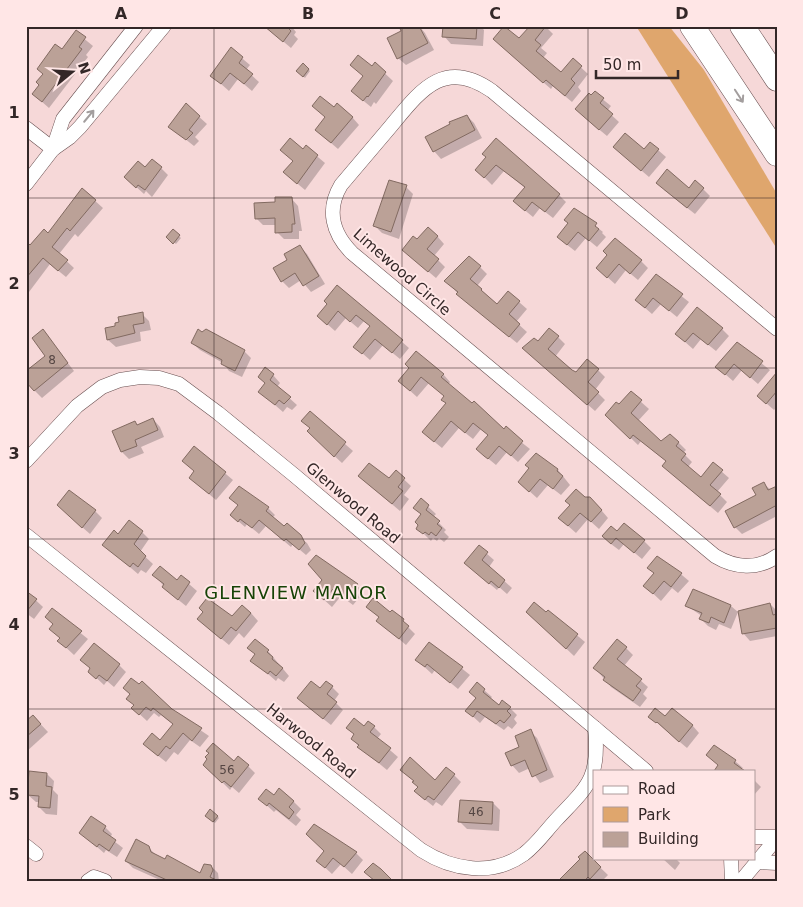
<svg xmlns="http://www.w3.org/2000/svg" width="803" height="907" viewBox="0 0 803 907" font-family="'DejaVu Sans',sans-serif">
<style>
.green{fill:#dfa66d}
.shadow{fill:#0003}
.building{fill:#bba197;stroke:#826a61}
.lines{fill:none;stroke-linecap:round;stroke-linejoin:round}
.street-casing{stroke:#695051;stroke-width:15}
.highway-casing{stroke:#695051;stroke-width:25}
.street{stroke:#fff;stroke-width:14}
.highway{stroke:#fff;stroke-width:24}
.oneway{stroke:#a39e9e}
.grid{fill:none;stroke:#332727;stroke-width:1;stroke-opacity:0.55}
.labels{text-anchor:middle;stroke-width:4;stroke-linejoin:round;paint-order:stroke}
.number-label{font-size:12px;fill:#554643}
.street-label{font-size:15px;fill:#332727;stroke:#ffe6e6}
.quarter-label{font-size:18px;letter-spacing:1px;fill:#174306;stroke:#ffe6e6}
.neatline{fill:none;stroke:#332727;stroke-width:2}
.grid-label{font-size:16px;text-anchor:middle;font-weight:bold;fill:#332727}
</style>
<rect width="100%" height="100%" fill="#f6d8d8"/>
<!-- green -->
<polygon class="green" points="636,26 669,26 704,70 777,194 777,249"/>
<!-- shadow -->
<g class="shadow">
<polygon points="265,26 291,26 296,32 294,35 298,39 291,48"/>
<polygon points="419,26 425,33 434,50 406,65 398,58 403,31"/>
<polygon points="444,26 480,26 484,30 483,46 451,44 444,36"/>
<polygon points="545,26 553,34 541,48 547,53 543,58 562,73 573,60 588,74 578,87 581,91 572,102 553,86 551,89 501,46"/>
<polygon points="76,32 93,46 86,55 88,57 49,108 41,101 40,85 44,75"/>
<polygon points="231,49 250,65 246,70 259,82 252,91 238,79 229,91 212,76"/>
<polygon points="375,64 393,81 376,104 374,102 371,107 360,98 364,76"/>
<polygon points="303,65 310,71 305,78 298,71"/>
<polygon points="595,93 611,106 607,111 619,122 607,136 584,117"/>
<polygon points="186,105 207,124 195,137 199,141 194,146 170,127"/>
<polygon points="334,109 352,117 359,125 338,149 324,137"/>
<polygon points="467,116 474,123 482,138 441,159 434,151"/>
<polygon points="650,143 666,157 649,177 622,154 644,151"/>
<polygon points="306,147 325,163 305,190 292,179"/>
<polygon points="488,158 559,195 566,202 553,218 540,208 533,217 522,208 525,188 504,171 492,185 484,177"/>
<polygon points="161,168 168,175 152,197 146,191 144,194 133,184 145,169"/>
<polygon points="406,187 413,194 399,239 382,233 375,226"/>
<polygon points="703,189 710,196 695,214 664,190"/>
<polygon points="83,190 103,208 78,237 75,234 59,254 74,268 66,277 50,264 26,296 26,249 48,234"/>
<polygon points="291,198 298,206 302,231 299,231 299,239 284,239 277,232 277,225 263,225 256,218 276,203"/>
<polygon points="575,210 603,232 602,233 606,237 597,247 586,238 575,251 566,244"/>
<polygon points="173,231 181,238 176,244 168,237"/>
<polygon points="437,236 444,244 434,256 445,267 436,278 411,257 417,241"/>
<polygon points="300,247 307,254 325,284 311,292 301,280 289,288 282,281 289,260"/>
<polygon points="609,255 641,261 648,268 638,280 626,270 615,284 605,275"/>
<polygon points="480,267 487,274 477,286 497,305 519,302 527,309 516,322 527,332 517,343 465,301 446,281"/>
<polygon points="656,276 689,302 677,317 661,304 652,314 644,307"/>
<polygon points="338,286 409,348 400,359 383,345 370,360 354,346 371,327 364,321 358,328 346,318 335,331 326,323 329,304"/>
<polygon points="142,314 149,321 151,330 140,332 141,341 116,347 108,340 106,329 117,327"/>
<polygon points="722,329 729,336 716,351 701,339 693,349 676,334"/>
<polygon points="43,331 74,371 42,398 34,390 47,356"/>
<polygon points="558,337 565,344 555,357 571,371 577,373 598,370 605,377 595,390 605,400 595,411 531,355"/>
<polygon points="192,343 244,351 251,358 242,377 229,371 223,363 200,350"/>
<polygon points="737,344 770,370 758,384 742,370 733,381 717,367"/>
<polygon points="411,368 443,374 450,382 448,385 530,449 518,462 507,452 496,465 485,456 489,436 481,429 473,439 459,428 442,448 431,439 447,404 445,397 429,383 417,397 407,388"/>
<polygon points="273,375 280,383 277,387 297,405 292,410 287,407 283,412 260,392"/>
<polygon points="777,377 777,407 774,410 766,403"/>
<polygon points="631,393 649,409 638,421 661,443 678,442 686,450 683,453 692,462 688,467 701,478 713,464 729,478 717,492 727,502 718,513 671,473 667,462 641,441 638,445 607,415 619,406"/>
<polygon points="310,413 353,451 342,463 315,438 311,428"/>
<polygon points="153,419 160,427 164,437 141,447 144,453 129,459 122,452 135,423 138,426"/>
<polygon points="194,447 233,480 216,500 190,478 195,472"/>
<polygon points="536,455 558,470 570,485 561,495 548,485 537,498 527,489"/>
<polygon points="396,472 411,486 404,495 409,499 400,511 367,483 389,479"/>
<polygon points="764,484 771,490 777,487 777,516 742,534 735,527"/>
<polygon points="239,488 268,508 275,515 272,518 307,543 311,550 306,555 293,544 291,547 266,526 259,534 247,524 245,527 238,521"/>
<polygon points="576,491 596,504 608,518 599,529 588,519 576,533 567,525"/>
<polygon points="421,500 436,514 433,517 446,530 444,532 449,537 444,542 439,538 437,541 433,538 431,541 418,528 422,515 414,508"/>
<polygon points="95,511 102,518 90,534 65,512"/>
<polygon points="142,532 149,539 140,552 153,564 146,573 141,570 138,574 104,545 118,535"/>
<polygon points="617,533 644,541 651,548 642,559 624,544 619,550 611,544"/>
<polygon points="479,547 494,560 489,567 512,588 507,594 499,587 497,590 473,570"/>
<polygon points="670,565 689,581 678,593 672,588 661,601 645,586"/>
<polygon points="154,575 177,582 181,577 197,591 186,606 171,594"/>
<polygon points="346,576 364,592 353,605 341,596 332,607 322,598"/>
<polygon points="26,591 43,607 34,619 26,613"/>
<polygon points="693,591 731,606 738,612 731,629 719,624 716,630 708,626 701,619 702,616 687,606"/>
<polygon points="770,604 777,611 777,636 750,641 743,633"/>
<polygon points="52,610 88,639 74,655 59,641 61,639 51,629 54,625"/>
<polygon points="392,611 415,634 406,645 378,621 380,618 375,614 390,614"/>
<polygon points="548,611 585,642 574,656 535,619"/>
<polygon points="251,613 258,621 244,638 239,633 229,645 206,626"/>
<polygon points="430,643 470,675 458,689 435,670 432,674 417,660"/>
<polygon points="626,648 633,655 624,666 648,687 643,694 647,698 640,707 611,687 595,668"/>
<polygon points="268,651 289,676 284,682 278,678 276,681 252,660"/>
<polygon points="119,665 126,672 114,687 107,681 104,685 89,671"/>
<polygon points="332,687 339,694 334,701 343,710 331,725 306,705 320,690"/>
<polygon points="484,690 492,697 490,699 499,706 510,708 517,715 514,719 517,723 512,729 508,726 504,730 485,717 480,723 467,711"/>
<polygon points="128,699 171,710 209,736 200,747 190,740 178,755 174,752 166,762 152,751 174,725 161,715 159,717 154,713 147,721 133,708 135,706"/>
<polygon points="33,716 48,732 26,752 26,722"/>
<polygon points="650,717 665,717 692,725 699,733 687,748"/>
<polygon points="374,727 381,734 377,739 398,757 387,770 359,747 352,738 355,735 348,728"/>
<polygon points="530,731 537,738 554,777 540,783 530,768 519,773 512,765"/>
<polygon points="714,747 735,761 743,768 719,766"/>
<polygon points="235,762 248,766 255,773 239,793 232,787 230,790 205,765"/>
<polygon points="401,770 435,782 454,775 461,782 442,806 436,802 433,806 423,798 415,782"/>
<polygon points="47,774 54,781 53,790 58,795 57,815 46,814 39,807 39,802 36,802 28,795"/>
<polygon points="754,780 761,787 754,795"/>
<polygon points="274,797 293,801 301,809 296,815 301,820 296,826 276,810 274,812 260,799"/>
<polygon points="493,803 500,810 499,831 467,829 459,821"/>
<polygon points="217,816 219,818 215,823 208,818"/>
<polygon points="105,827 112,834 110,838 123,848 117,857 106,850 104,853 81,833"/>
<polygon points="148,847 157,856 200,874 211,866 218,873 219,881 162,881 133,868 126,861"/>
<polygon points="356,853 363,860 352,874 341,864 332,874 318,861"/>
<polygon points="585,853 608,875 602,881 561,881 581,859"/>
<polygon points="662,858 675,858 680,863 675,870"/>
</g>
<!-- building -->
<g class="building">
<polygon points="264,26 286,26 291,31 283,42"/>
<polygon points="399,26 419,26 428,43 397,59 387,38 401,31"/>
<polygon points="443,26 477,26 476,39 442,37"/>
<polygon points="504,26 519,38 530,26 546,26 535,40 541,45 536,51 561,72 573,58 582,66 571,79 575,83 565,96 546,80 543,83 493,39"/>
<polygon points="76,30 86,37 79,47 82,49 42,102 32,94 39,85 36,82 43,74 37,69 55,44 62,49"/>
<polygon points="231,47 243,57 239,63 253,74 244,84 230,73 221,84 210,76"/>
<polygon points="358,55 372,66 375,62 386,72 368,97 367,96 363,101 351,91 363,76 350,65"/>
<polygon points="303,63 309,69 303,77 296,71"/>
<polygon points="595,91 604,98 600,103 613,114 599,130 575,109 589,93 591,95"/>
<polygon points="320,96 334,107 337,103 353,117 331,143 315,130 325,117 312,106"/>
<polygon points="186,103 200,116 189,130 193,133 186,140 168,127"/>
<polygon points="467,115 475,130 433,152 425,137 450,124 449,122"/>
<polygon points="625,133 644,149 650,142 659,149 641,171 613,147"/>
<polygon points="290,138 303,149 306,145 318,155 297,184 283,172 293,161 280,150"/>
<polygon points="496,138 560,194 545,212 532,202 525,211 513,201 525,187 496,165 484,178 475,170 486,157 482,154"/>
<polygon points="152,159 162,167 145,190 138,185 136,188 124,177 138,161 145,167"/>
<polygon points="667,169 689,188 695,180 704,188 687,208 656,183"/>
<polygon points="389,180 407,185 391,232 373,226"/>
<polygon points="82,188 96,200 70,231 67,228 52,247 68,260 58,271 43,258 26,278 26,241 30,245 44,229 48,233"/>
<polygon points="275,197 292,197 295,224 292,224 292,232 275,233 275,218 255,219 254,203 275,202"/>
<polygon points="574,208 597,223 595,226 599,229 589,241 578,232 567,245 557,237 568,223 564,220"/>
<polygon points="428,227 438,236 427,249 439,259 428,272 402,250 413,236 417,239"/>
<polygon points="173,229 180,235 173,244 166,237"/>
<polygon points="615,238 642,260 630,274 619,264 607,278 596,268 607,255 603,251"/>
<polygon points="300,245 319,276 303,286 295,273 281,282 273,268 287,260 284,254"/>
<polygon points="469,256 481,266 470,279 482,289 481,290 497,304 508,291 520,301 509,314 520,324 509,337 456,294 458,292 444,281"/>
<polygon points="656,274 683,294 669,311 653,298 645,308 635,300"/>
<polygon points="337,285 403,340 392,353 375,339 362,354 353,347 370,326 356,315 350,322 338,311 327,325 317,316 327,304 324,301"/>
<polygon points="697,307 723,328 708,345 693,333 685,342 675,334"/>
<polygon points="143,312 144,323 133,325 135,333 107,340 105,328 115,326 115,323 119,322 118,317"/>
<polygon points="549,328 559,336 548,349 572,370 576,372 587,359 599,369 588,382 599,392 587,405 522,348 534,338 538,341"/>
<polygon points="43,329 68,363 34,391 26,382 26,371 45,356 32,338"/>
<polygon points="198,329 202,332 206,329 245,350 235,371 221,364 222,360 191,343"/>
<polygon points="737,342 763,361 750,378 734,364 725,375 715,367"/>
<polygon points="416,351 444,374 441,377 472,403 474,401 504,429 506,426 523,441 511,456 499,446 488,459 484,456 476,449 488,435 473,423 465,433 451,421 434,442 422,432 446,403 441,400 444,396 421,377 410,391 398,381 409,368 405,364"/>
<polygon points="265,367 274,374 270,380 291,397 284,404 279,400 275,405 258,392 265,383 258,377"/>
<polygon points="777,372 777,391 766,404 757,396"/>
<polygon points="631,391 642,400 631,413 661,441 670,434 679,442 676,446 686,454 681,460 701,477 713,462 723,470 710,485 721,494 710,506 662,466 666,461 633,435 630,439 605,415 616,402 619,404"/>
<polygon points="310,411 346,442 334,457 307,431 310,428 301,421"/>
<polygon points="153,418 158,430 135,440 137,446 121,452 112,431 135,421 137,425"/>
<polygon points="194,446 226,472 209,494 189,478 194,471 182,461"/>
<polygon points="536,453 558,469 557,471 563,476 553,489 540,479 529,492 518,482 529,468 525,465"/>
<polygon points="369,463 389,478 396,470 405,478 398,487 403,491 392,504 358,476"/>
<polygon points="764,482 768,490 777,486 777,505 734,528 725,511 756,495 752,488"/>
<polygon points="239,486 269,507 266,511 284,526 287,523 301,535 305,543 299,550 286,539 284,541 259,520 252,528 240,519 238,522 230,515 238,505 229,498"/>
<polygon points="576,489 585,497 590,497 602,510 591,522 580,513 568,526 558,518 570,505 565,501"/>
<polygon points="69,490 96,510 82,528 57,505"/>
<polygon points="421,498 429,505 426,510 440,521 437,524 442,528 436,536 431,532 429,535 425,532 423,534 416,529 418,525 415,522 421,514 413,508"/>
<polygon points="129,520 143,531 134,544 146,556 138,567 133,563 130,567 102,545 114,530 118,534"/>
<polygon points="624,523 645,540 634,553 616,538 611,544 602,536 611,526 617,531"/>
<polygon points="479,545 488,552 482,560 505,580 499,588 491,581 489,584 464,563"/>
<polygon points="316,555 358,584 345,599 333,589 324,600 313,591 322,580 308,564"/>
<polygon points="657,556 682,573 671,587 664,581 653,594 643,586 654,573 647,568"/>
<polygon points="160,566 177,580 181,575 190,582 178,600 162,587 164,584 152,575"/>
<polygon points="693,589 731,605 724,623 711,617 709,623 699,619 702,613 685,606"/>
<polygon points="26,591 37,599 26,612"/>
<polygon points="207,598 232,616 242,605 251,613 236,631 231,627 221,639 197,619 203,612 199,608"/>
<polygon points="373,598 390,612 392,610 404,619 403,621 409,626 399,639 376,621 379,617 366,607"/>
<polygon points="534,602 546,612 548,610 578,634 566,649 526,612"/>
<polygon points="770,603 773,615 777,614 777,628 742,634 738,611"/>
<polygon points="52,608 82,631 66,648 57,641 60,638 49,629 53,624 45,617"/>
<polygon points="255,639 269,650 267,652 273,657 272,659 283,668 276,676 270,671 268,674 250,661 255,654 247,648"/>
<polygon points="617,639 627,647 617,659 642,679 636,686 641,690 633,701 603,680 605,677 593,668"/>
<polygon points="429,642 463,667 450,683 427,664 425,667 415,660"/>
<polygon points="94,643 120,664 107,681 99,675 96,679 88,672 90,668 80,660"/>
<polygon points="131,678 139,684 142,681 172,709 202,728 192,741 183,733 170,749 166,746 158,756 143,744 152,733 160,740 173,724 153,708 151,711 146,707 139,715 131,708 134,705 126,699 130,694 123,688"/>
<polygon points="311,681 320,688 326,681 333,686 327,694 337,702 323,719 297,698"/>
<polygon points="477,682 485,689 483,692 499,705 502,700 511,707 507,711 511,715 504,723 500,720 496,724 477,711 473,717 465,711 476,698 469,692"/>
<polygon points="655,708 665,716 672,708 693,725 679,742 657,722 656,723 648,717"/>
<polygon points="33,715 41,724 26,737 26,721"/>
<polygon points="354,718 364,726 368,721 375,726 370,732 391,748 379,763 357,747 359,745 351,739 354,734 346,728"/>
<polygon points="531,729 547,770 532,777 525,760 511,766 505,753 519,747 515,736"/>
<polygon points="213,743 234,761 238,756 249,765 231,787 224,781 222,783 203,765 207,759 205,757 209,753 206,751"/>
<polygon points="714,745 736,760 734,763 745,771 714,771 718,765 706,755"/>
<polygon points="410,757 435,780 446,767 455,774 434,800 428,796 425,800 414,791 418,787 412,782 414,781 400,770"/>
<polygon points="29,771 47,773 46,786 52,787 50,808 38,807 39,796 27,795"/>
<polygon points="279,788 294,801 289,807 294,812 289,819 269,803 267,806 258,799 266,789 274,795"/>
<polygon points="460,800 493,802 492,824 458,822"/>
<polygon points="210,809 218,816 213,822 205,816"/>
<polygon points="91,816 106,826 103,831 116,840 109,851 99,844 97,847 79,833"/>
<polygon points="314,824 357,852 344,867 333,858 325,868 316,861 324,851 306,834"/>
<polygon points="136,839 149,846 151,852 165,859 167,855 200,873 204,864 211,865 213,870 210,877 218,881 169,881 125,861"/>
<polygon points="585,851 601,867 590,879 588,877 584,881 558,881 580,859 578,857"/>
<polygon points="373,863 381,869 393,881 375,881 364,872"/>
</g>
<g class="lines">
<!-- street casing -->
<g class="street-casing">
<g id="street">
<polyline points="26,128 53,149"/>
<polyline points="53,149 63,119 136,26"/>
<polyline points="26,184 53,149 70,137 80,127 164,26"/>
<path d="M777,329L492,91C444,57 420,91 391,126C374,146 357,166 341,185C326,210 333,234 352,253L715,556C735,568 757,570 777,556"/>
<polyline points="26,461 77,406 102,387 120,380 140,377 159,378 179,384 218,413 294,475 646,771"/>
<path d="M26,535L421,850C452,870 492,877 524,854C537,844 545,832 556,820C588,786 600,779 595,728"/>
<polyline points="754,837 777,837"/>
<polyline points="26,846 36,854"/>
<polyline points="731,858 732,881"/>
<polyline points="756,862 777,863"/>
<polyline points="88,881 94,877 105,881"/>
<polyline points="741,881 777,838"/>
</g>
</g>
<!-- highway casing -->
<g class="highway-casing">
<g id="highway">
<polyline points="692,26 777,154"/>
<polyline points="742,26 777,79"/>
</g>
</g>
<!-- street -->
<use href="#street" class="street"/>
<!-- highway -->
<use href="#highway" class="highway"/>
</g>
<!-- one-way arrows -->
<defs><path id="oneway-shaft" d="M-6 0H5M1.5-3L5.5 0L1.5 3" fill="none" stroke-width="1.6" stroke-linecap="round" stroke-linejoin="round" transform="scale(1.25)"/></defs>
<g class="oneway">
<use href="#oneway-shaft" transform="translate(739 96) rotate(57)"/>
<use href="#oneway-shaft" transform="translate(89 116) rotate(-50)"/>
</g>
<!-- grid -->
<path class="grid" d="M214,26V881M402,26V881M588,26V881M26,198H777M26,368H777M26,539H777M26,709H777"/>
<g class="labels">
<!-- number labels -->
<g class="number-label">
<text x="52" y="364">8</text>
<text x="227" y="774">56</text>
<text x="476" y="816">46</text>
</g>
<!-- street labels -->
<g class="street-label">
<text transform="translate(402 272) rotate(41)" y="5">Limewood Circle</text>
<text transform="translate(353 503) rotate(40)" y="5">Glenwood Road</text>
<text transform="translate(311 741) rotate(39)" y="5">Harwood Road</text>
</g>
<!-- quarter labels -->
<g class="quarter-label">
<text x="296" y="599">GLENVIEW MANOR</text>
</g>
</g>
<!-- border -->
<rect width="803" height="907" fill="none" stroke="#ffe6e6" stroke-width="55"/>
<!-- legend -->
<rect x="593" y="770" width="162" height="90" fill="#ffe6e6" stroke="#ad9a9a"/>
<rect x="603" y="786" width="25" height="8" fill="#ffffff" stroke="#ad9a9a"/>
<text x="638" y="794" font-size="15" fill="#332727">Road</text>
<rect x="603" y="807" width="25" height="15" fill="#dfa66d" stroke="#ad9a9a"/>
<text x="638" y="820" font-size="15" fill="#332727">Park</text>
<rect x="603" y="832" width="25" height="15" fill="#bba197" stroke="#ad9a9a"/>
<text x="638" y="844" font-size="15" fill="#332727">Building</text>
<!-- north arrow -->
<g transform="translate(72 72) rotate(72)" stroke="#ffe6e6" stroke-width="4" paint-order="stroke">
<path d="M0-4L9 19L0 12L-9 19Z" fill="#332727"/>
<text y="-8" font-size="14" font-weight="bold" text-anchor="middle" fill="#332727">N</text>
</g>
<!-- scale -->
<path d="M596 70v8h82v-8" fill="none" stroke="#332727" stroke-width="2.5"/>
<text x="603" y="70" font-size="15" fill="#332727" stroke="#ffe6e6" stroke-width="4" paint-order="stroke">50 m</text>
<rect x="28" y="28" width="748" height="852" class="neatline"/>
<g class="grid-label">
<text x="121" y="19">A</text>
<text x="308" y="19">B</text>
<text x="495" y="19">C</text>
<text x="682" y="19">D</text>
<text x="14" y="118">1</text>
<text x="14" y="289">2</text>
<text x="14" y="459">3</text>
<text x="14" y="630">4</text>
<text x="14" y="800">5</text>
</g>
</svg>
